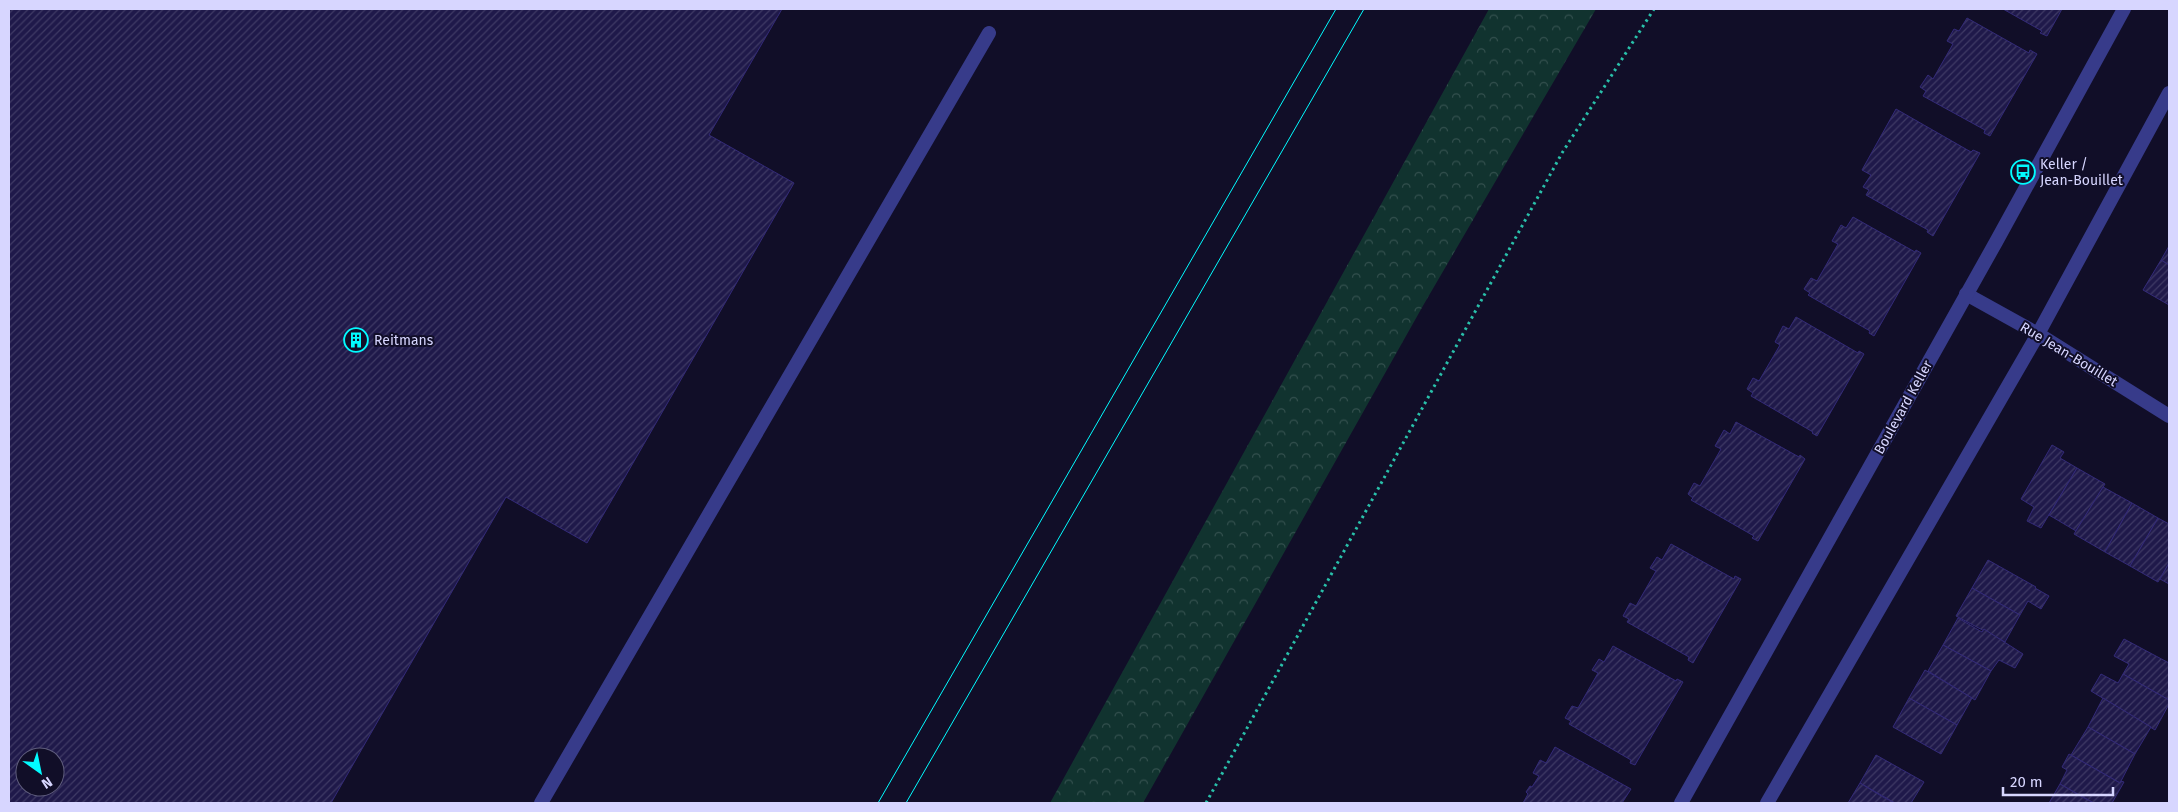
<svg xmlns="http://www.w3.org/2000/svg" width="2178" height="812" viewBox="0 0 2178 812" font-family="'Fira Sans',sans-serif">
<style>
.forest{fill:url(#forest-crowns)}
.building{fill:url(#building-hatch);stroke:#332a78;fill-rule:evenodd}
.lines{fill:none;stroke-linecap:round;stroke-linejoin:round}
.path{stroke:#29c0aa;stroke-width:3;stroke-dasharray:2.5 4;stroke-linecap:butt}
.service{stroke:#373b8a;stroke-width:14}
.minor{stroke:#373b8a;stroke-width:14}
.tram{stroke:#02fbff;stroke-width:1}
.labels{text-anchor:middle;stroke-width:4;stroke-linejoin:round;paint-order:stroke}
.poi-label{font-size:14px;fill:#d7d6ff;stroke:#110e28;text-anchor:start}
.street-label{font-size:14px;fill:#d7d6ff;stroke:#110e28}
</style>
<defs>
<pattern id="forest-crowns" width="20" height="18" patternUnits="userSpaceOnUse" patternTransform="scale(1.25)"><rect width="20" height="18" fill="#11332f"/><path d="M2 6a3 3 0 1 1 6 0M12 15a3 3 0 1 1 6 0" fill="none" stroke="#33504e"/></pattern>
<pattern id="building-hatch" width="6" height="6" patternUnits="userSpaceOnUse" patternTransform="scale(1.25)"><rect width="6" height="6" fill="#1f194a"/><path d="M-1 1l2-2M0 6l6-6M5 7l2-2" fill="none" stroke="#3f3a65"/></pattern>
</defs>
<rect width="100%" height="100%" fill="#110e28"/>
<!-- forest -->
<polygon class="forest" points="1489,9 1596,9 1424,304 1143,803 1050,803"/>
<!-- building -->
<g class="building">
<path d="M9,9H782L709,135L794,183L587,543L506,497L331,803H9ZM25,757H55V787H25Z"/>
<polygon points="2003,9 2062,9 2047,36 2040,33 2042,31"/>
<polygon points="1967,18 2029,53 2030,50 2037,54 1990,136 1984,133 1985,130 1923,96 1926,91 1920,87 1928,75 1933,79 1953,44 1947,41 1954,29 1959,31"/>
<polygon points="1896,109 1971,152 1973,150 1980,153 1933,236 1927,232 1928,230 1866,195 1869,190 1863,187 1871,175 1862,170"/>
<polygon points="1853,217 1915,252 1916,250 1921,253 1874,336 1869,333 1870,331 1808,295 1810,293 1804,289 1811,278 1817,281 1838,244 1832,241 1841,225 1846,228"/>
<polygon points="2169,246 2169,265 2161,260"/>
<polygon points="2161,260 2169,265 2169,305 2143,290"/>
<polygon points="1796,317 1858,353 1859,351 1864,354 1817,436 1812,433 1813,432 1751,396 1753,393 1747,389 1753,378 1759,381 1780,345 1775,342 1783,326 1789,329"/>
<polygon points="1736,422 1799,457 1800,455 1805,459 1758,541 1752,538 1754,536 1691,500 1693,498 1688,494 1694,483 1700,486 1721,449 1715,446 1724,430 1730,434"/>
<polygon points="2052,445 2064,452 2060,458 2077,468 2041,528 2027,521 2034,507 2021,499"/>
<polygon points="2077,468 2105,484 2076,531 2049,515"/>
<polygon points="2103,487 2132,503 2105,552 2074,534"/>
<polygon points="2132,503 2158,518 2130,566 2105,552"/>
<polygon points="2158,518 2169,524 2169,563 2158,582 2130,566"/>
<polygon points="1671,544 1734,579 1735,576 1741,579 1693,663 1688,660 1689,657 1627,622 1629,619 1623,616 1630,603 1636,606 1656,571 1650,568 1657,557 1662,560"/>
<polygon points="1988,560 2036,587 2035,588 2049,596 2041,609 2028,601 2020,615 1972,588"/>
<polygon points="2169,563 2169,584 2160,579"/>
<polygon points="1972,588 2020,615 2005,642 1956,616"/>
<polygon points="1958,618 1982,632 1984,629 2023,654 2015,668 1999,660 1991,671 1943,645"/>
<polygon points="2124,639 2169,663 2169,700 2123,674 2129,664 2114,656"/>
<polygon points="1943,645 1991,671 1975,700 1928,671"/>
<polygon points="1613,646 1676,681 1677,679 1683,682 1635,765 1630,763 1631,760 1569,724 1571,721 1565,718 1572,706 1578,708 1598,673 1592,670 1599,659 1604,662"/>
<polygon points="1925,670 1972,698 1957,725 1909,698"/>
<polygon points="2101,674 2118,683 2123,674 2169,700 2169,704 2155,730 2091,691"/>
<polygon points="1909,698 1957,725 1941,754 1893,727"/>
<polygon points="2103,698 2151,727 2135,754 2088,727"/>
<polygon points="2088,727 2135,754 2120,783 2071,755"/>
<polygon points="1555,747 1631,789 1622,803 1523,803 1528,794 1526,792 1530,786 1532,787 1539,776 1533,773 1540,760 1546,763"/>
<polygon points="2069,754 2120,783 2121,781 2124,782 2112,803 2094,803 2060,784 2067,770 2062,767"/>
<polygon points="1876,755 1924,782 1911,803 1895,803 1860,783"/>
<polygon points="1860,783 1883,797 1895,803 1848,803"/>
<polygon points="2060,784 2084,798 2094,803 2049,803"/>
</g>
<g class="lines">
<!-- path -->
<polyline class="path" points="1206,803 1562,153 1654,9"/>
<!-- service -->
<polyline class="service" points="541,803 989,33"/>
<!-- minor -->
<g class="minor">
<polyline points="1966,294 2038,334 2169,416"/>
<polyline points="1681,803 1996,242 2124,9"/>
<polyline points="1767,803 2038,334 2169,93"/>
</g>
<!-- tram -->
<g class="tram">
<polyline points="878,803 1336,9"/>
<polyline points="906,803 1364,9"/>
</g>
</g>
<!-- icons -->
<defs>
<g id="bus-ring" transform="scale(1.25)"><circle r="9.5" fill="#110e28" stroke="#02fbff" stroke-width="1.5"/><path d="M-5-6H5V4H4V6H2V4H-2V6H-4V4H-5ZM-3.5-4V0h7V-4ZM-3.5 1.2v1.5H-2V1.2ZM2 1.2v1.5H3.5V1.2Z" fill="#02fbff"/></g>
<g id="building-ring" transform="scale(1.25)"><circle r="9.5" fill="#110e28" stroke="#02fbff" stroke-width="1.5"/><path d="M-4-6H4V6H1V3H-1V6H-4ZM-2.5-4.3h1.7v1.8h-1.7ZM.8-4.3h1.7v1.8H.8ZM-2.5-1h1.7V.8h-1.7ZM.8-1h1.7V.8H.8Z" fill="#02fbff"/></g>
</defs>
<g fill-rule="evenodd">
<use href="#bus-ring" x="2023" y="172"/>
<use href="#building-ring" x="356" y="340"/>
</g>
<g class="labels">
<!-- poi labels -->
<g class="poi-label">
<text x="2040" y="169">Keller /<tspan x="2040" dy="16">Jean-Bouillet</tspan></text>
<text x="374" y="345">Reitmans</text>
</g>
<!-- street labels -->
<g class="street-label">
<text transform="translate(2069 354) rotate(31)" y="5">Rue Jean-Bouillet</text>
<text transform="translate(1903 407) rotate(-61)" y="5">Boulevard Keller</text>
</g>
</g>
<!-- border -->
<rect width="2178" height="812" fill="none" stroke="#d7d6ff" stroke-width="20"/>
<!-- north arrow -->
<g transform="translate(40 772) rotate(147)"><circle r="24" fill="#110e28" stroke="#605e7e"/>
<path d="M0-4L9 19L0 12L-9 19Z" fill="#02fbff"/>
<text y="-8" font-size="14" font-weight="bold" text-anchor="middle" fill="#d7d6ff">N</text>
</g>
<!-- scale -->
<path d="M2003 787v8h110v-8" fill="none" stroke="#d7d6ff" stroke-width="2.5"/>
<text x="2010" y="787" font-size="15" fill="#d7d6ff" stroke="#110e28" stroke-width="4" paint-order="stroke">20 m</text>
</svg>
